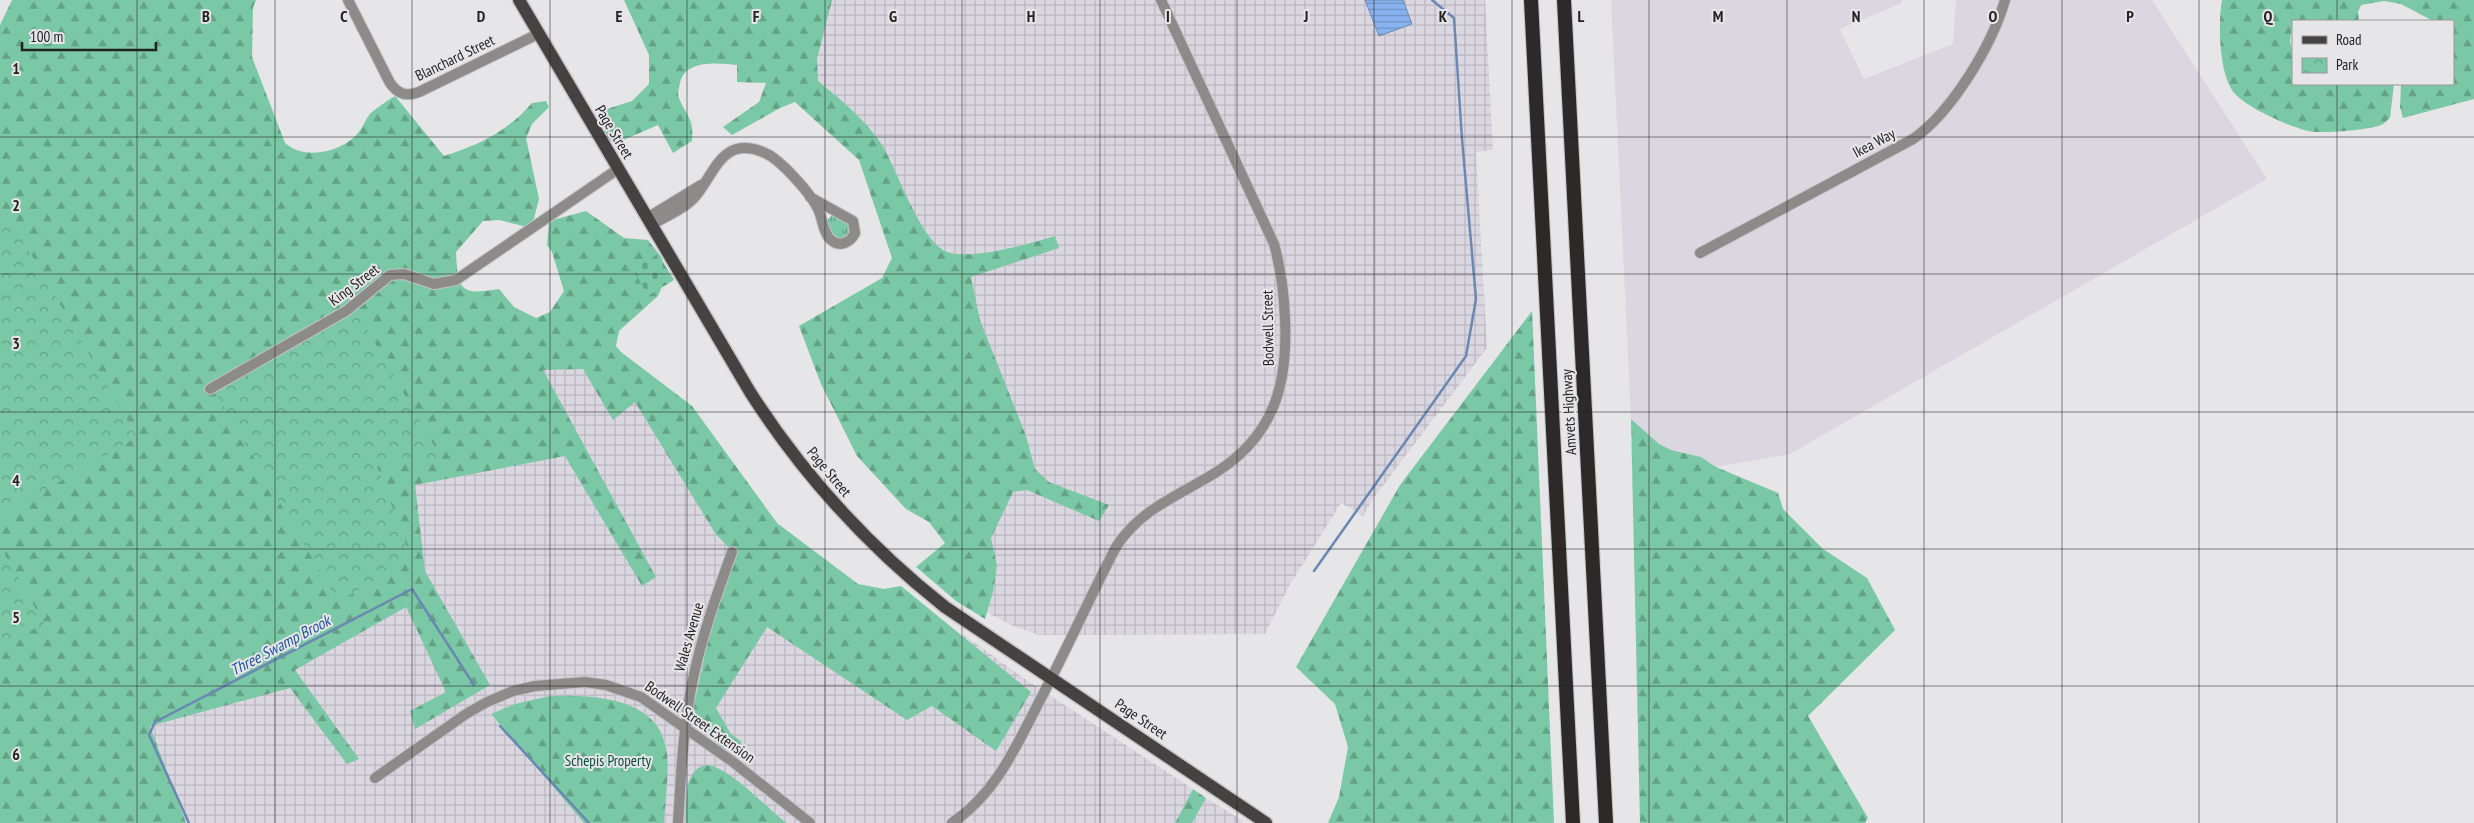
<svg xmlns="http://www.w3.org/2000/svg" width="2474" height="823" viewBox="0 0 2474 823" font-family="'PT Sans Narrow',sans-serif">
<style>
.built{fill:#dbd7e1}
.industrial{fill:url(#industrial-grid)}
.grass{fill:url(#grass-tufts)}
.forest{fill:url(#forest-firs)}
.cemetery{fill:url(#cemetery-stones)}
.park{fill:url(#park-crowns)}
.water{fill:url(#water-rules);stroke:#6a88b2}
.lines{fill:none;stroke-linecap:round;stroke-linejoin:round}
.stream{stroke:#6a88b2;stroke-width:2.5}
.minor-casing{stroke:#c3c2c5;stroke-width:12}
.major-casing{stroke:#c3c2c5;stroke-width:15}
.highway-casing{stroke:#c3c2c5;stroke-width:16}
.minor{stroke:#8c8b8a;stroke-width:10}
.major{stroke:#454242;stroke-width:12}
.highway{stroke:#2d2929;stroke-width:14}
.grid{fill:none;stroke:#232223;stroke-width:1;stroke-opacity:0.55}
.labels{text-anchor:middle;stroke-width:4;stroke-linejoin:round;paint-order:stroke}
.street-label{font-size:15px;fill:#232223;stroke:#e6e5e8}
.park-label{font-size:15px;fill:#074e36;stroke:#e6e5e8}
.water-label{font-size:16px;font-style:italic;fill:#1d5298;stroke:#e6e5e8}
.grid-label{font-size:16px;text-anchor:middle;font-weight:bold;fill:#232223;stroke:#e6e5e8;stroke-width:4;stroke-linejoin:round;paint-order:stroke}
</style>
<defs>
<pattern id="industrial-grid" width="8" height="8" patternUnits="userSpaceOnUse" patternTransform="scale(1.25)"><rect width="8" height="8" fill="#dbd7e1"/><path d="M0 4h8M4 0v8" fill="none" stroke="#bcb8c1"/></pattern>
<pattern id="grass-tufts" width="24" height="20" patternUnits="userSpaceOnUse" patternTransform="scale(1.25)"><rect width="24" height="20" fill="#7ac8a5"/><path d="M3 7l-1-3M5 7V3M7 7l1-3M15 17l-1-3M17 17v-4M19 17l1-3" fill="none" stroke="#64a286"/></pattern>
<pattern id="forest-firs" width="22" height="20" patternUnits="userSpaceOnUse" patternTransform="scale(1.25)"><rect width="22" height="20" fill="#7ac8a5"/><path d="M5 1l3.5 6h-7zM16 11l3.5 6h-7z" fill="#64a286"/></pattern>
<pattern id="cemetery-stones" width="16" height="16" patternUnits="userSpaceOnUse" patternTransform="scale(1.25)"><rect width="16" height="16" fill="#7ac8a5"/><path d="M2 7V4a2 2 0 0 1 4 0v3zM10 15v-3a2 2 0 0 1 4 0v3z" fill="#64a286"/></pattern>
<pattern id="park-crowns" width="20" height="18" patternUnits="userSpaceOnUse" patternTransform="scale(1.25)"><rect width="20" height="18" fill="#7ac8a5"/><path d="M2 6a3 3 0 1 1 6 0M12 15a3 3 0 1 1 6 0" fill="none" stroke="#64a286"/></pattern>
<pattern id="water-rules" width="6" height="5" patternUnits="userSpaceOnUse" patternTransform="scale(1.25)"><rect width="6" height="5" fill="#89b3ef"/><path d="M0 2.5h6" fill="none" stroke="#7091c1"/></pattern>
</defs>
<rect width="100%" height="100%" fill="#e6e5e8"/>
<!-- built -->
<polygon class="built" points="1611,0 1902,0 1902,3 1840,29 1864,79 1953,44 1956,0 2152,0 2267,179 1790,454 1716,467 1701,457 1671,450 1659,444 1631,419"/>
<!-- industrial -->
<g class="industrial">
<polygon points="815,0 1485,0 1493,150 1476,152 1487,348 1373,499 1363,516 1341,503 1288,588 1265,634 1038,635 1009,624 971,604 976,494 863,158 793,100"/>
<polygon points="571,330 634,383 919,701 964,635 1022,677 1193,789 1175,823 787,823 735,781 717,768 708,765 704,766 690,778 686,823 664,823 666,743 654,721 641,711 624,704 569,696 550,696 491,714 584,823 0,823 0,798 377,465 483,380"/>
<polygon points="1206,798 1243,821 1242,823 1192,823"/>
</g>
<!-- grass -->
<polygon class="grass" points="832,215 849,224 850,232 847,237 838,239 830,230 827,221"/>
<!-- forest -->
<g class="forest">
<path d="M12,0H256L253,8L252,57L285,143C305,161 343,152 359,132C364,126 366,117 372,112C379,106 387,101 395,96L444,156C479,145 508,131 532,103L546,101L549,107L532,124L526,138L539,199L533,222L527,227L499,220L483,221L456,252C458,290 460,296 499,289L514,307L536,318L550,312L564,291L552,252L547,245L549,221L586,211L624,238L648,240L662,258L664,282L658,296L619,331L616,346L621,352L692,406L777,523L858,584L884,589L901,586L1031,692L996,751L932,706L907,720L767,627L716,708L731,734L742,742L738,748H721L693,710L728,547L715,533L635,402L613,420L583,369L543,370L656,577L642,586L565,456L415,485L425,571L490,685L415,729L410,711L446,692L406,607L295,670L359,759L347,764L290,688L150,726L186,823H0V25Z"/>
<path d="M624,0H832L817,59L818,81C840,99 866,120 882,145C898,172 918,234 943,250C964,263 1032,243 1055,236L1059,248L971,277L980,320L1026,436L1035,469L1049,482L1109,505L1099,521L1027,490L1013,492L991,538L997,566L993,592L985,619L956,601L916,567L945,543L929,522L906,509L857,456L821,384L799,326L882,278L892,258L859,160L795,102L780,108L732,135L723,127L759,102L766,83L737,82V65C719,63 685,59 680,83C679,88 677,94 679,98C687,118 694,117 692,141L673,153L658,125L614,144L605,135L604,110L632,101L649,84V55Z"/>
<path d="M2222,0H2474V99L2403,118L2400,107L2401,84H2453V21H2433L2401,4L2384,1L2361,5L2358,12L2359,21H2293L2290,41L2293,54V84H2394L2390,118C2387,120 2384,124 2381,125C2369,130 2321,134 2308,131C2290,127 2242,106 2232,90C2219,70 2218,23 2222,0Z"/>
<polygon points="1532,311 1554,823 1328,823 1339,797 1348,747 1335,704 1296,667 1400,485"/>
<polygon points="1631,419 1659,444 1671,450 1701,457 1716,467 1778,493 1783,509 1823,549 1867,578 1895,630 1808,716 1868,818 1865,823 1640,823"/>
<path d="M550,696C588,695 653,696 665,743C671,765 665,799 664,823H584L491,714L515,704Z"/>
<path d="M708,765C732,769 766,808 787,823H686C687,804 682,767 708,765Z"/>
<polygon points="1193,789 1206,798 1192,823 1175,823"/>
</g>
<!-- cemetery -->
<polygon class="cemetery" points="658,254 674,280 648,296 633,269"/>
<!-- park -->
<g class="park">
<polygon points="10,218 137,437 0,516 0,224"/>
<polygon points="356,310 441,458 377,466 412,559 338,602 215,392"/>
<polygon points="0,546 45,625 0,642"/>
</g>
<!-- water -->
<polygon class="water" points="1365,0 1403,0 1412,24 1379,36"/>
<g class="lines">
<!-- stream -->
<g class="stream">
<polyline points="1314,571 1466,356 1476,299 1462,139 1454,18 1432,0"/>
<polyline points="500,726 589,823"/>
<polyline points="189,823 149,735 155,722 412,589 474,685"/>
</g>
<!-- minor casing -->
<g class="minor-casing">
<g id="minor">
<path d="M348,0L390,83C398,94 406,97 419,92L538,34"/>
<polyline points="647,218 701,185"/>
<path d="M651,225C664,217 683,210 693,199C714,178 720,133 765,153C780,159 810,193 817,207C823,217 822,231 830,239C839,248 850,243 855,233L853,221L810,197"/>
<path d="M1700,253L1913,139C1952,112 1992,45 2005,0"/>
<polyline points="210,389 346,311 390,275 404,274 434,284 456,280 618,169"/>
<polyline points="375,778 466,714 487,702 513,691 535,686 585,682 606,685 641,697 733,762 810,823"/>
<path d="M678,823C681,775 683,726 693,679C702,635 717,594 732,552"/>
<path d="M952,823C995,794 1015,749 1038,704C1065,653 1089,599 1116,547C1140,509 1178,496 1215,473C1274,436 1288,385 1285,319C1284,293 1281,269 1274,244L1161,0"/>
</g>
</g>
<!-- major casing -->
<g class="major-casing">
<path id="major" d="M519,0L750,392C803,475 868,546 945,607L1266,823"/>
</g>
<!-- highway casing -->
<g class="highway-casing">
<g id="highway">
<polyline points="1531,0 1573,823"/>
<polyline points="1564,0 1606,823"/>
</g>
</g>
<!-- minor -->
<use href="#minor" class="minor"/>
<!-- major -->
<use href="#major" class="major"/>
<!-- highway -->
<use href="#highway" class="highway"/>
</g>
<!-- grid -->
<path class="grid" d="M137,0V823M275,0V823M412,0V823M550,0V823M687,0V823M825,0V823M962,0V823M1100,0V823M1237,0V823M1374,0V823M1512,0V823M1649,0V823M1787,0V823M1924,0V823M2062,0V823M2199,0V823M2337,0V21M2337,84V823M0,137H2474M0,274H2474M0,412H2474M0,549H2474M0,686H2474"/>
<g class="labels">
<!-- street labels -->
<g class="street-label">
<text transform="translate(455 58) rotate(-26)" y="5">Blanchard Street</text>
<text transform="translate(614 132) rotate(59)" y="5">Page Street</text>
<text transform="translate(1874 143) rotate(-28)" y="5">Ikea Way</text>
<text transform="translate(354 285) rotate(-37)" y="5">King Street</text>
<text transform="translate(1268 328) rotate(-91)" y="5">Bodwell Street</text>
<text transform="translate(1569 412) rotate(-93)" y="5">Amvets Highway</text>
<text transform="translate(829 472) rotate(50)" y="5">Page Street</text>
<text transform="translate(689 637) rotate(-74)" y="5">Wales Avenue</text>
<text transform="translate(1141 719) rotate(34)" y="5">Page Street</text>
<text transform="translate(700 722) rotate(35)" y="5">Bodwell Street Extension</text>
</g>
<!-- park labels -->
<g class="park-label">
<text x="608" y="766">Schepis Property</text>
</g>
<!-- water labels -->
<g class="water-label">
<text transform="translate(280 645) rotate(-28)" y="6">Three Swamp Brook</text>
</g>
</g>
<g class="grid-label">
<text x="206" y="22">B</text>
<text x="344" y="22">C</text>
<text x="481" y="22">D</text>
<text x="619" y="22">E</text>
<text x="756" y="22">F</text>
<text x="893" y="22">G</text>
<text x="1031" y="22">H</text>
<text x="1168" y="22">I</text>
<text x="1306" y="22">J</text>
<text x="1443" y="22">K</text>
<text x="1581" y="22">L</text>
<text x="1718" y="22">M</text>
<text x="1856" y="22">N</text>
<text x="1993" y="22">O</text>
<text x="2130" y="22">P</text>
<text x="2268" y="22">Q</text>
<text x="16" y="74">1</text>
<text x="16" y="211">2</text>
<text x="16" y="349">3</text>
<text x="16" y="486">4</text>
<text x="16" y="623">5</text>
<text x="16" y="760">6</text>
</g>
<!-- legend -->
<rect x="2292" y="20" width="162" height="65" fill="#e6e5e8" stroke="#989799"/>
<rect x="2302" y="36" width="25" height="8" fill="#454242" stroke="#989799"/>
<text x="2336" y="45" font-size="15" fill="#232223">Road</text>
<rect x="2302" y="58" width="25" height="15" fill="url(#park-crowns)" stroke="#989799"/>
<text x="2336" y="70" font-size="15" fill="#232223">Park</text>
<!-- scale -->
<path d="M22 42v8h134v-8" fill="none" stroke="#232223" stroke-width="2.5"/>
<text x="30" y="42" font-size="15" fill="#232223" stroke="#e6e5e8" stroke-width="4" paint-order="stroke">100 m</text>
</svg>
